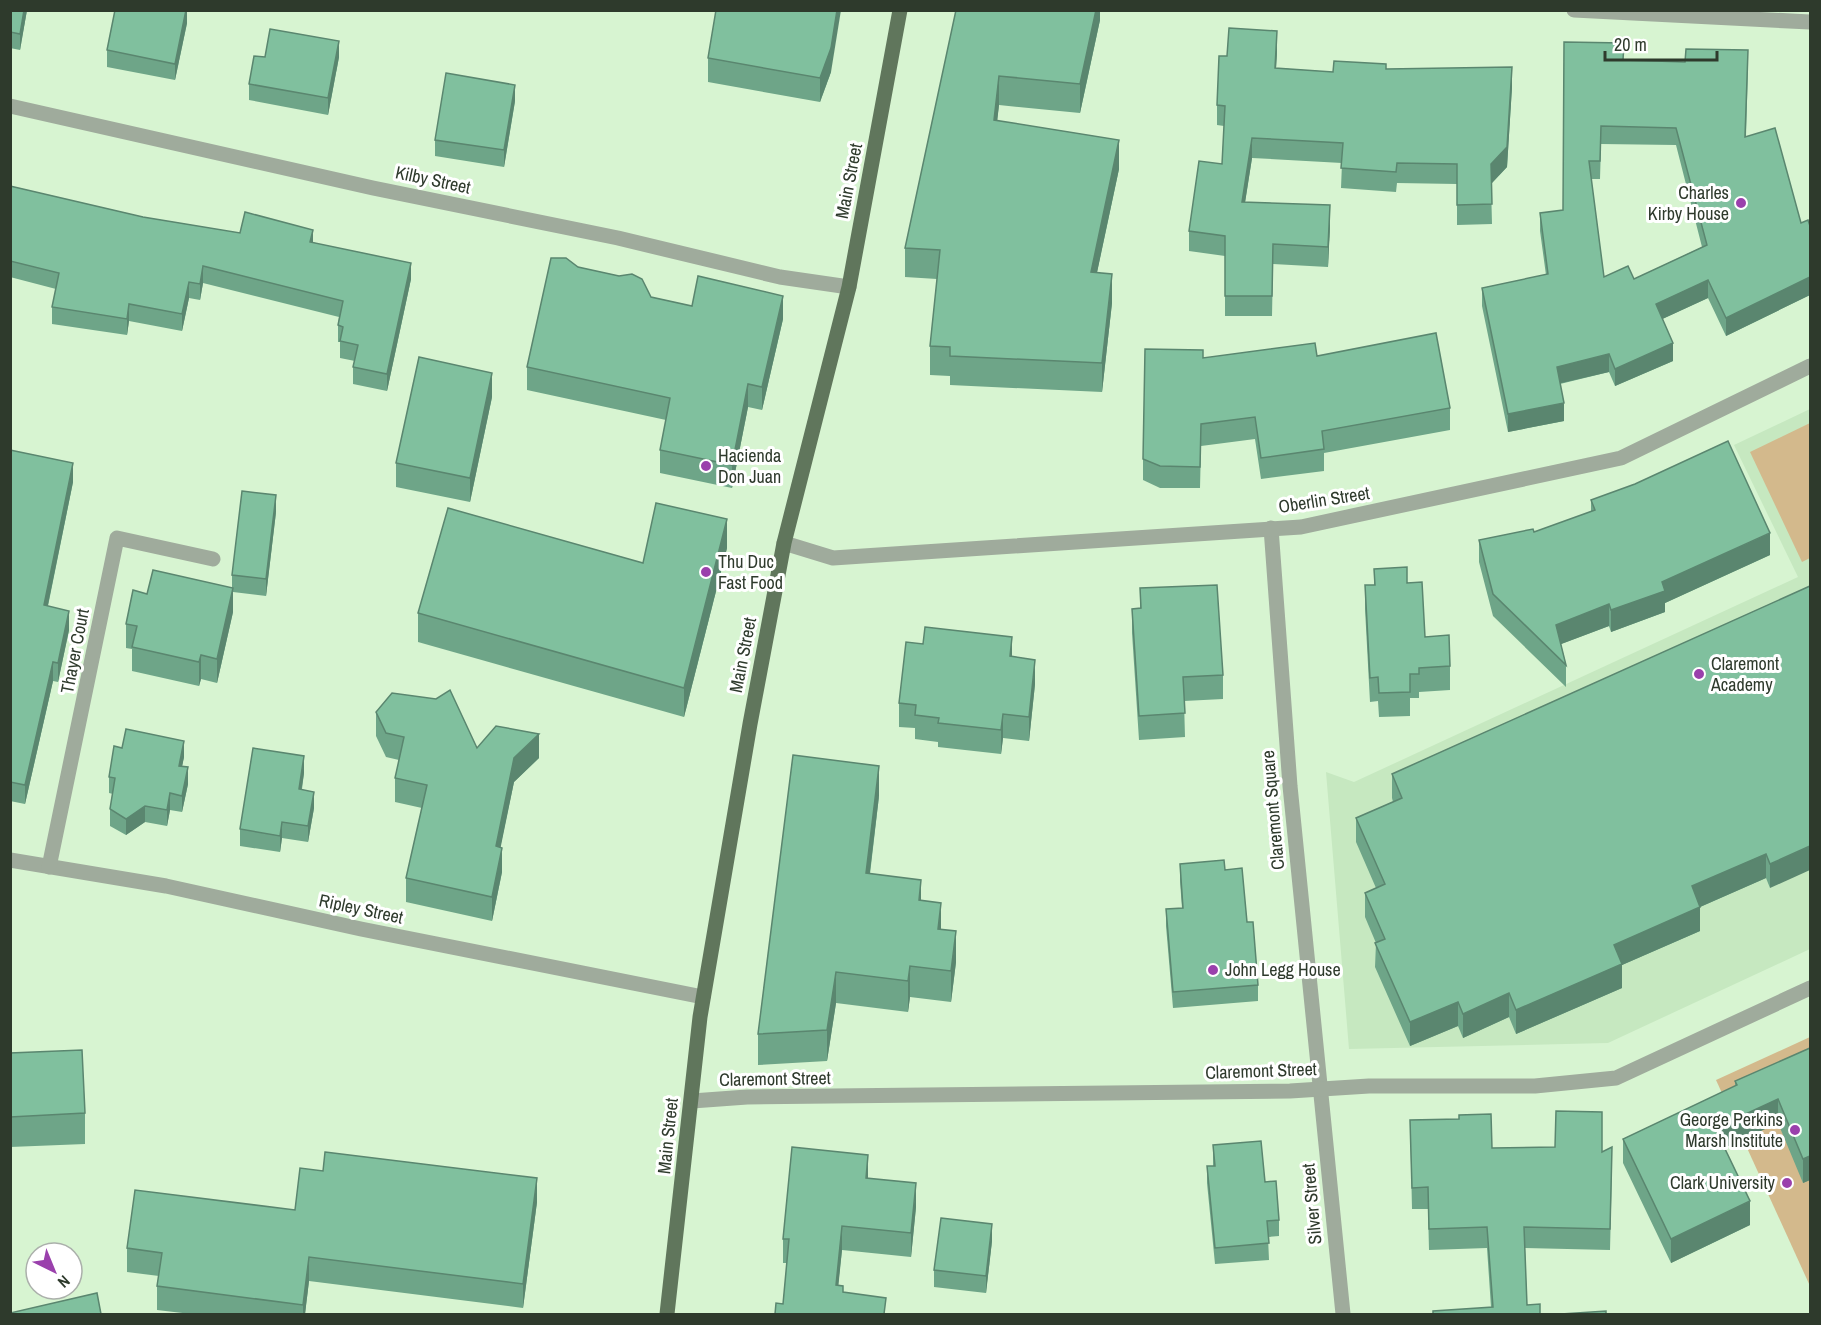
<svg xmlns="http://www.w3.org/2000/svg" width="1821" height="1325" viewBox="0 0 1821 1325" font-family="'Archivo Narrow',sans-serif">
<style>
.built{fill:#c6e8c0}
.green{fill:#d3b98c}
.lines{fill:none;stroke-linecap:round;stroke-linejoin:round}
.minor{stroke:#9fab9c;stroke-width:15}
.primary{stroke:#60765c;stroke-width:15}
.wall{fill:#6ea588;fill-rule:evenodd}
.shaded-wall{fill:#5a866f}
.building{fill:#80c09e;stroke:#5a866f;stroke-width:1.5;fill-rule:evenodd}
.poi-dot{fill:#9a40ac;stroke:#fff;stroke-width:2}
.labels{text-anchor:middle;stroke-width:6;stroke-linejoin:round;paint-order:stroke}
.street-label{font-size:18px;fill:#2e3a2c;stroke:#fff}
.poi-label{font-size:18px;fill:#2e3a2c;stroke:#fff;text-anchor:start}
</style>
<rect width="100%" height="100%" fill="#d7f4d1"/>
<!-- built -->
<polygon class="built" points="1810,409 1810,949 1608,1043 1349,1049 1326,772 1354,782 1798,577 1734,445"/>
<!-- green -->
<g class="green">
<polygon points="1810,423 1810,558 1802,562 1750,452"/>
<polygon points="1810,1037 1810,1286 1716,1080"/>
</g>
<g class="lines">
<!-- minor -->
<g class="minor">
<polyline points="1574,10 1810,22"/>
<polyline points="10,106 373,188 618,238 780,277 849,287"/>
<polyline points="1271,528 1290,786 1343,1314"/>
<polyline points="784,543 833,558 1301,527 1621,458 1810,366"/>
<polyline points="10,860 166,886 361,929 703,997"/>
<polyline points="49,867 117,538 213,559"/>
<polyline points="692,1101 747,1097 1290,1091 1369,1086 1535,1086 1616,1078 1810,988"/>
</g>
<!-- primary -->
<polyline class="primary" points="667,1314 700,1017 750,724 784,543 849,287 900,10"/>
</g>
<!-- wall -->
<g class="wall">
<polygon points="10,10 27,10 20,50 10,48"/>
<polygon points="187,10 187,23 175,80 107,67 107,50"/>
<polygon points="956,10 1100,10 1100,20 1080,113 999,105 997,121 1119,169 1097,272 1112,303 1102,392 950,385 950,376 930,375 930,346 937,279 905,277 905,248"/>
<polygon points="1277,51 1276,68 1333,72 1386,69 1512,87 1507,167 1491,184 1492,224 1457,225 1457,184 1397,183 1396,192 1341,188 1342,163 1252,158 1245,202 1330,225 1328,267 1273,264 1272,316 1225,316 1225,256 1189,251 1189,231 1222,164 1224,126 1217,125 1217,105 1227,56"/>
<polygon points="265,57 339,57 328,115 249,100 249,84"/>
<polygon points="708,58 831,72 820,102 708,82"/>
<path d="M1624,60L1748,68L1746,136L1801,223L1810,226V295L1726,336L1708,298L1662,319L1673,361L1615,386L1609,372L1560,384L1564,421L1508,432L1482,306V288L1546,275L1540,231V213L1563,210ZM1601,144L1676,145L1702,247L1634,279L1604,277L1591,179H1600Z"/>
<polygon points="515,101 504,167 435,156 435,140"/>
<polygon points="10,186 143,217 240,233 313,242 411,279 387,391 353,384 353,367 355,361 340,358 340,342 338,342 338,325 339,317 203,283 200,300 189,298 182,331 129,321 127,335 52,324 52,307 56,289 10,277"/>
<polygon points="578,267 619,276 651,297 692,306 783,319 762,410 748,407 732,488 660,473 660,450 666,420 527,390 527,367"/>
<polygon points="1317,356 1450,408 1450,430 1324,453 1324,471 1261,479 1255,439 1201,446 1200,488 1160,488 1143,480 1143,459 1203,358"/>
<polygon points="492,397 470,502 396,487 396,463"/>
<polygon points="10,450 73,482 48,606 69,630 58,682 53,681 25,804 10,801"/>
<polygon points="1591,500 1770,555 1665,603 1665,612 1611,632 1609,626 1561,644 1566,665 1566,687 1493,616 1479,562 1479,540 1534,532 1591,512"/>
<polygon points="276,512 266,596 233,592 233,612 217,683 201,679 199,686 132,671 132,649 126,648 126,624 147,594 232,587 232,575"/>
<polygon points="727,548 684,717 418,642 418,613 643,563"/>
<polygon points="1374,569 1407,583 1425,637 1450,666 1450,690 1419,692 1419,698 1410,698 1410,716 1379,717 1378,701 1370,702 1365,609 1365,585 1374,585"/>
<polygon points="1810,586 1770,888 1766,878 1700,907 1700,931 1622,965 1622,988 1516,1034 1509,1017 1463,1038 1458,1026 1410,1046 1375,967 1376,943 1365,917 1365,893 1376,888 1356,842 1356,818 1393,802 1392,798 1392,774"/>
<polygon points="1140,588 1223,675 1223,699 1184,701 1185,737 1139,740 1132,633 1132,609 1140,608"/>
<polygon points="1012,657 1035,684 1029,741 1003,738 1001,754 938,747 938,742 915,739 915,728 899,727 899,703"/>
<polygon points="376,712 477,748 539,758 514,782 500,848 502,872 492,921 406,902 406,878 422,808 395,802 395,778 399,760 386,757 376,736"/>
<polygon points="184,757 182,766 188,784 182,812 170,810 167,826 145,822 126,835 110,826 110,809 113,794 109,793 109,777"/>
<polygon points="304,773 302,789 314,808 308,842 282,838 280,852 240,846 240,829"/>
<polygon points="879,796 870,874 921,901 941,929 956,962 951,1002 910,997 908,1012 836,1003 827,1061 758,1065 758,1034"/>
<polygon points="1180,864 1225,870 1247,922 1258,985 1258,1001 1173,1008 1166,926 1166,909 1182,908 1180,881"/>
<polygon points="1810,1048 1810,1180 1803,1183 1778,1123 1724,1148 1750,1225 1671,1263 1623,1163 1623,1139 1735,1086 1735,1081"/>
<polygon points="10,1053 85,1113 85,1144 10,1147"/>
<polygon points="1410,1120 1492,1148 1602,1152 1612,1168 1610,1250 1525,1248 1527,1305 1491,1307 1487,1248 1429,1250 1428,1209 1412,1209"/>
<polygon points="1213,1145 1265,1182 1279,1220 1279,1236 1268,1237 1269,1260 1215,1264 1207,1183 1207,1166 1213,1166"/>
<polygon points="868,1178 916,1207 911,1257 842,1250 838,1285 843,1292 886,1314 783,1304 787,1263 783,1263 783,1239"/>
<polygon points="537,1202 523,1308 309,1281 305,1314 191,1314 157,1310 157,1286 159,1276 127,1272 127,1248 295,1210"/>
<polygon points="992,1241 986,1293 934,1287 934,1270"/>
</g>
<!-- shaded-wall -->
<g class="shaded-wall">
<polygon points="24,10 27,10 20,50 20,34"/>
<polygon points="186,10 187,10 187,23 175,80 175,64"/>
<polygon points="837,10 841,10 831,72 820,102 820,78"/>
<polygon points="1096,10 1100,10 1100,20 1080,113 1080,84"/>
<polygon points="1277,31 1277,51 1275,88 1275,68"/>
<polygon points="339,41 339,57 328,115 328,98"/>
<polygon points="1512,67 1512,87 1507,167 1491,184 1491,164"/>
<polygon points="999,76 999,105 994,149 994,120"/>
<polygon points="515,85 515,101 504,167 504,150"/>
<polygon points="1252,138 1252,158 1242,222 1242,202"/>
<polygon points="1119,140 1119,169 1091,301 1091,272"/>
<polygon points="1330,205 1330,225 1328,267 1328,247"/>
<polygon points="313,230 313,246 310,242"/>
<polygon points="411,263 411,279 387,391 387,374"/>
<polygon points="203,266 203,283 200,300 200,284"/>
<polygon points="1112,274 1112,303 1102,392 1102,363"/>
<polygon points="1810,277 1810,295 1726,336 1726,318"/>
<polygon points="1708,280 1708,298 1656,322 1656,304"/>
<polygon points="189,282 189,298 182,331 182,314"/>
<polygon points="783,296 783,319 762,410 762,387"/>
<polygon points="129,304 129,321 127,335 127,319"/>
<polygon points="1673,343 1673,361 1615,386 1615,369"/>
<polygon points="1609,354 1609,372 1557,384 1557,367"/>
<polygon points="492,373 492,397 470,502 470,478"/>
<polygon points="748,384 748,407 732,488 732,465"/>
<polygon points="1564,403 1564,421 1508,432 1508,414"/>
<polygon points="73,463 73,482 44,624 44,605"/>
<polygon points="276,495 276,512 266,596 266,579"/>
<polygon points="727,519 727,548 684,717 684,688"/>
<polygon points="1770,533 1770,555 1665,603 1665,612 1611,632 1611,610 1662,582"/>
<polygon points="233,588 233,612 217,683 217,659"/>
<polygon points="1609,604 1609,626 1556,646 1556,625"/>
<polygon points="69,611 69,630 58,682 58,663"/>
<polygon points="1012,637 1012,661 1010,656"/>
<polygon points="201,655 201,679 199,686 199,662"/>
<polygon points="1035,660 1035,684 1029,741 1029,717"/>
<polygon points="53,662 53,681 25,804 25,785"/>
<polygon points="1003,714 1003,738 1001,754 1001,730"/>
<polygon points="539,734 539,758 514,782 496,870 496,846 514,758"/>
<polygon points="184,741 184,757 179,782 179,766"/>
<polygon points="304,756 304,773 299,805 299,789"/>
<polygon points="879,766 879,796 866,904 866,873"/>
<polygon points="188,767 188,784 182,812 182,796"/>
<polygon points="314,792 314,808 308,842 308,826"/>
<polygon points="170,793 170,810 167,826 167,810"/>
<polygon points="145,806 145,822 126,835 126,819"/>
<polygon points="282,822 282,838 280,852 280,836"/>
<polygon points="1810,846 1810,870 1770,888 1770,864"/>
<polygon points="502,848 502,872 492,921 492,897"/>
<polygon points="1766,854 1766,878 1700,907 1700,931 1622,965 1622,988 1516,1034 1516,1010 1614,945 1692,886"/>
<polygon points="921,880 921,911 919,900"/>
<polygon points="941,903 941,934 938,929"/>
<polygon points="956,931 956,962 951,1002 951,971"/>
<polygon points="910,966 910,997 908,1012 908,981"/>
<polygon points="836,972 836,1003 827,1061 827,1030"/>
<polygon points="1509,993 1509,1017 1463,1038 1463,1014"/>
<polygon points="1458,1002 1458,1026 1410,1046 1410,1022"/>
<polygon points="1778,1099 1778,1123 1715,1152 1715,1128"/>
<polygon points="868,1155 868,1179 866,1178"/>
<polygon points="1810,1156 1810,1180 1803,1183 1803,1159"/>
<polygon points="537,1178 537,1202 523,1308 523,1284"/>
<polygon points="916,1183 916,1207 911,1257 911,1233"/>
<polygon points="1750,1201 1750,1225 1671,1263 1671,1239"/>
<polygon points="992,1224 992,1241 986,1293 986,1276"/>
<polygon points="842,1226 842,1250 836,1309 836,1285"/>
<polygon points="309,1257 309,1281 305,1314 303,1314 303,1305"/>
</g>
<!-- building -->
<g class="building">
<polygon points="10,10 24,10 20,34 10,32"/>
<polygon points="115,10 186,10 175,64 107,50"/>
<polygon points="716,10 837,10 831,48 820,78 708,58"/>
<polygon points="956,10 1096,10 1080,84 999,76 994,120 1119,140 1091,272 1112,274 1102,363 950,356 950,347 930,346 940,250 905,248"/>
<polygon points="1229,28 1277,31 1275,68 1333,72 1334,61 1386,64 1386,69 1512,67 1507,147 1491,164 1492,204 1457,205 1457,164 1397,163 1396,172 1341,168 1343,143 1252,138 1242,202 1330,205 1328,247 1273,244 1272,296 1225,296 1225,236 1189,231 1199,161 1222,164 1225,106 1217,105 1219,56 1227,56"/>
<polygon points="270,29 339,41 328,98 249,84 254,56 265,57"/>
<path d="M1564,42L1624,43L1623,60L1685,62L1686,49L1748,50L1745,137L1775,128L1801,223L1808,220L1810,226V277L1726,318L1708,280L1656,304L1673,343L1615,369L1609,354L1557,367L1564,403L1508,414L1482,288L1548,274L1540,213L1563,210ZM1601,126L1676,128L1707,245L1634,279L1628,266L1604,277L1589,161H1600Z"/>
<polygon points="446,73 515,85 504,150 435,140"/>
<polygon points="10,186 143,217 240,233 245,212 313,230 310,242 411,263 387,374 353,367 358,345 340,341 343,327 338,325 343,301 203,266 200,284 189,282 182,314 129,304 127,319 52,307 59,273 10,261"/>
<polygon points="551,258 566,258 578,267 619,276 632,274 642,279 651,297 692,306 698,276 783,296 762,387 748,384 732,465 660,450 670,398 527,367"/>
<polygon points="1436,333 1450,408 1322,431 1324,449 1261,458 1255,417 1201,424 1200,467 1160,466 1143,459 1145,349 1203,350 1203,358 1315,343 1317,356"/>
<polygon points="419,357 492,373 470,478 396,463"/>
<polygon points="1728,441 1770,533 1662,582 1665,591 1611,610 1609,604 1556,625 1566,665 1493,594 1479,540 1533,529 1534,532 1595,510 1591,500 1635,484"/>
<polygon points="10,450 73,463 44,605 69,611 58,663 53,662 25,785 10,782"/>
<polygon points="242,491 276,495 266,579 232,575"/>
<polygon points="656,503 727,519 684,688 418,613 448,508 643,563"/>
<polygon points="1407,567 1407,583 1422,582 1425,637 1449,635 1450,666 1419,668 1419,674 1410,674 1410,692 1379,693 1378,677 1370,678 1365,585 1375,585 1374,569"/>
<polygon points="153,570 233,588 217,659 201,655 199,662 132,647 137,626 126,624 133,590 147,594"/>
<polygon points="1217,585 1223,675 1183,677 1185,713 1139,716 1132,609 1141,608 1140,588"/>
<polygon points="1810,586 1810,846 1770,864 1766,854 1692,886 1700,907 1614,945 1622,964 1516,1010 1509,993 1463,1014 1458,1002 1410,1022 1375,943 1385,939 1365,893 1385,884 1356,818 1402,798 1392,774"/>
<polygon points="925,627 1012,637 1010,656 1035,660 1029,717 1003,714 1001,730 938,723 939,718 915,715 916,705 899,703 906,642 923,644"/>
<polygon points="450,690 477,748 496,726 539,734 514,758 496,846 502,848 492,897 406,878 427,785 395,778 404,737 386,733 376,712 392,693 436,699"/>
<polygon points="126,729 184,741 179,766 188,767 182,796 170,793 167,810 145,806 126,819 110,809 115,778 109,777 114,746 122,748"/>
<polygon points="253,748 304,756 299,789 314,792 308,826 282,822 280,836 240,829"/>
<polygon points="793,755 879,766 866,873 921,880 919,900 941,903 938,929 956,931 951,971 910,966 908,981 836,972 827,1030 758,1034"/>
<polygon points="1224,860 1225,870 1242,868 1247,922 1253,922 1258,985 1173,992 1166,909 1183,908 1180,864"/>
<polygon points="1810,1048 1810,1156 1803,1159 1778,1099 1715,1128 1750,1201 1671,1239 1623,1139 1737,1085 1735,1081"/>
<polygon points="82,1050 85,1113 10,1117 10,1053"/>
<polygon points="1556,1111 1602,1112 1602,1152 1612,1147 1610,1229 1524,1227 1527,1305 1540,1304 1540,1314 1433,1314 1433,1311 1493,1307 1487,1227 1429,1229 1428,1187 1412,1188 1410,1120 1459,1119 1459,1115 1491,1114 1492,1148 1555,1147"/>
<polygon points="1261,1141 1265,1182 1276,1181 1279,1220 1267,1221 1269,1243 1215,1248 1207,1166 1215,1166 1213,1145"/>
<polygon points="792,1147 868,1155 866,1178 916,1183 911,1233 842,1226 836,1285 843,1286 843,1292 886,1298 884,1314 775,1314 776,1303 783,1304 789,1239 783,1239"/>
<polygon points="325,1152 537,1178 523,1284 309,1257 303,1305 157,1286 162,1253 127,1248 135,1190 295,1210 300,1168 323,1171"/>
<polygon points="941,1218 992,1224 986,1276 934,1270"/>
<polygon points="97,1293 101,1314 10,1314 10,1313"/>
<polygon points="1606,1311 1606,1314 1561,1314"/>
</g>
<!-- markers -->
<g class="poi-dot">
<circle cx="1741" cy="203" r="6"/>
<circle cx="706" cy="466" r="6"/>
<circle cx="706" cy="572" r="6"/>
<circle cx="1699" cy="674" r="6"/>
<circle cx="1213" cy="970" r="6"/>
<circle cx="1795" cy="1130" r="6"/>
<circle cx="1787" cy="1183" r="6"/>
</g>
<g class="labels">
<!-- street labels -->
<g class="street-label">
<text transform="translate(433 180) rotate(12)" y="6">Kilby Street</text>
<text transform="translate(849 181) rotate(-79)" y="6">Main Street</text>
<text transform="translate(1324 500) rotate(-9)" y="6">Oberlin Street</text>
<text transform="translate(75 651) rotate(-79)" y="6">Thayer Court</text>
<text transform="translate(743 655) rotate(-79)" y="6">Main Street</text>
<text transform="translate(1273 810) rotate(-95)" y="6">Claremont Square</text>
<text transform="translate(361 909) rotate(12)" y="6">Ripley Street</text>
<text transform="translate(1261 1071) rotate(-2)" y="6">Claremont Street</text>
<text transform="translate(775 1079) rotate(-1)" y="6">Claremont Street</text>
<text transform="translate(668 1136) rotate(-84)" y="6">Main Street</text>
<text transform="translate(1312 1204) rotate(-95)" y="6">Silver Street</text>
</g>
<!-- poi labels -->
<g class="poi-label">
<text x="1729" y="199" text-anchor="end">Charles<tspan x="1729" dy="21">Kirby House</tspan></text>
<text x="718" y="462">Hacienda<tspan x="718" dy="21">Don Juan</tspan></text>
<text x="718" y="568">Thu Duc<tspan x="718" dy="21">Fast Food</tspan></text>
<text x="1711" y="670">Claremont<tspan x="1711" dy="21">Academy</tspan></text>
<text x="1225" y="976">John Legg House</text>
<text x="1783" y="1126" text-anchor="end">George Perkins<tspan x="1783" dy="21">Marsh Institute</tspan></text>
<text x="1775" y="1189" text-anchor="end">Clark University</text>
</g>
</g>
<!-- border -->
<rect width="1821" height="1325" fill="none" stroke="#2e3a2c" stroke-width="24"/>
<!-- north arrow -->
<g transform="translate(54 1271) rotate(137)"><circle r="28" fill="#ffffff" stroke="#abb0ab" stroke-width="1.5"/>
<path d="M0-4.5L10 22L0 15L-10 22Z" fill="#9a40ac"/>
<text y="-9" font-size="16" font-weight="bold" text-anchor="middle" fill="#2e3a2c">N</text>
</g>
<!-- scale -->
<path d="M1605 51v9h112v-9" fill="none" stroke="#2e3a2c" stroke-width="3"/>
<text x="1614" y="51" font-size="18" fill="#2e3a2c" stroke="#ffffff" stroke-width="4.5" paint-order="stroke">20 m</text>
</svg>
